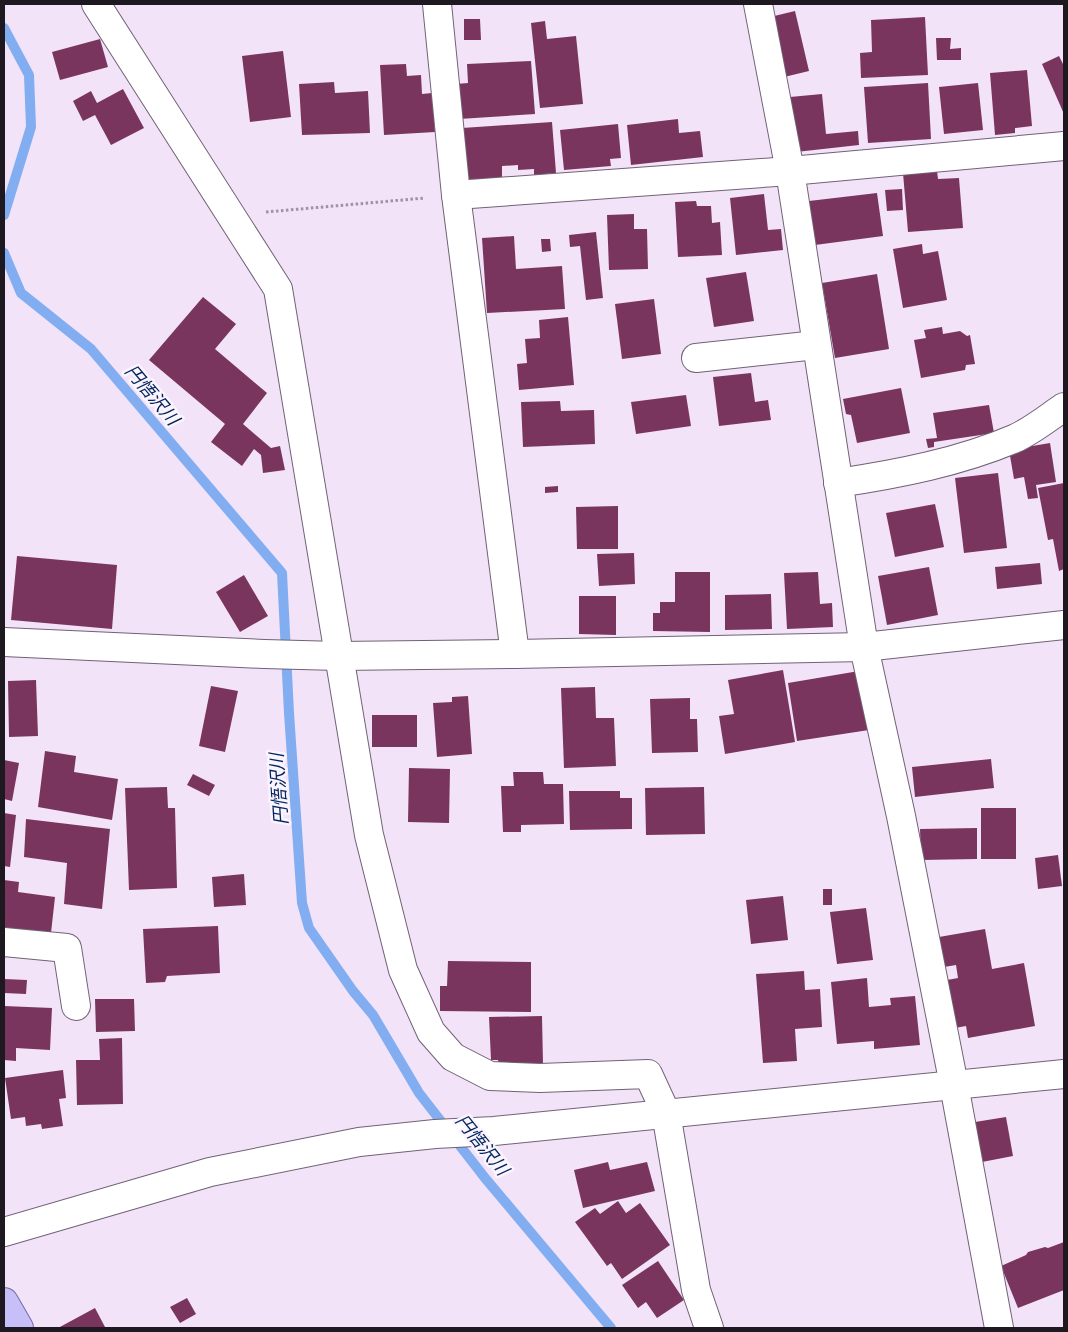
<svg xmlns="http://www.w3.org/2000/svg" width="1068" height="1332" viewBox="0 0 1068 1332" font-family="'Space Grotesk','Noto Sans JP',sans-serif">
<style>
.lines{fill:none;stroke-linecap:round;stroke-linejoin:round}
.stream{stroke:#82aef1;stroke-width:10}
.building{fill:#7a355e}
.minor-casing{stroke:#706275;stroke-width:30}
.major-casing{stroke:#736aaa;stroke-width:30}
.path{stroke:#9f93a3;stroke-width:3;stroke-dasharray:2.5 2.5;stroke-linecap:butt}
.minor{stroke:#fff;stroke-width:28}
.major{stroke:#c7c0f8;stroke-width:28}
.labels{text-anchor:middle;stroke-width:5;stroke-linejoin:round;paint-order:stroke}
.water-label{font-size:18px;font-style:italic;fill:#00255e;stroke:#fbf4fd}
</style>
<rect width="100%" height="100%" fill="#f3e3f9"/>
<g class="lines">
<!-- stream -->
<g class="stream">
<polyline points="4,28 29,75 31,127 4,215"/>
<polyline points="4,253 21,293 91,349 282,573 289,713 302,903 309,928 353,991 373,1015 419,1093 485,1178 611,1328"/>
</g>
</g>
<!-- building -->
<g class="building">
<polygon points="795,11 809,71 780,78 766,18"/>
<polygon points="925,17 928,75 861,78 860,53 872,52 871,20"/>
<polygon points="464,19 480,19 481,40 464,40"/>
<polygon points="545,21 547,39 576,36 583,104 540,108 531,23"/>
<polygon points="936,38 951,38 950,49 961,48 961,60 937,60"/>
<polygon points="100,39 108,67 60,80 52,52"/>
<polygon points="283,51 291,117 250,122 242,56"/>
<polygon points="1059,56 1063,64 1064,63 1064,114 1042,64"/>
<polygon points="531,61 535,114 459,119 456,84 468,83 467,64"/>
<polygon points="406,64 407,76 421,75 422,94 432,93 435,132 384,135 380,65"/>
<polygon points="1027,70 1032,126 1015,128 1015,133 995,135 990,73"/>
<polygon points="334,82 335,93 368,91 370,133 302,135 299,84"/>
<polygon points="928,83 931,139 868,143 864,87"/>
<polygon points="978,83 983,130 944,134 939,87"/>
<polygon points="123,89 144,128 111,145 95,115 83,121 73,101 91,91 97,103"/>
<polygon points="822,94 826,134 858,131 859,145 796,152 790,97"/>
<polygon points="678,119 679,133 700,131 703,157 631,165 627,125"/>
<polygon points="552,122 556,173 534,175 534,169 518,170 518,165 502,166 502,180 466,182 462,128"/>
<polygon points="618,124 621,158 610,159 611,166 564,170 560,130"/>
<polygon points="937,171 938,179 959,178 963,228 908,232 903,173"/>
<polygon points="902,189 903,210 887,211 885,190"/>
<polygon points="877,193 883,236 815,245 809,201"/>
<polygon points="764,194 768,230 781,229 783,250 736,255 730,198"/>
<polygon points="696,201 697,206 711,206 712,223 720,222 722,255 678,257 675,202"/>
<polygon points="634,214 634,229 647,229 648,269 609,270 607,215"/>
<polygon points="596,232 603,298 586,300 580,246 570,247 569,235"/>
<polygon points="514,236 516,269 562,266 565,309 487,313 482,238"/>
<polygon points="541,239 550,239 551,251 542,252"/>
<polygon points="922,244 923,254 938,251 947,300 903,308 893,249"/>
<polygon points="746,272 754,321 714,327 706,278"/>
<polygon points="877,274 889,349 835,358 822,283"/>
<polygon points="203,297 236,324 215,349 267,393 243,424 271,448 280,446 285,470 263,473 261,455 254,449 242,466 211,442 225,424 149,360"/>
<polygon points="654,299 661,354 622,359 615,304"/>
<polygon points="568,317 574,385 519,390 517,364 527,363 525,339 540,338 539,320"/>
<polygon points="942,327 943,334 960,331 967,336 970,335 975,364 966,365 965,370 921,378 914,340 926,338 924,330"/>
<polygon points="751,373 755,402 768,400 771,420 719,426 713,377"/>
<polygon points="901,388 910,433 857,443 851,415 846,414 843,399"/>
<polygon points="686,395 691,426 636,434 631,402"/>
<polygon points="560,401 561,411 594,410 595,444 523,447 521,402"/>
<polygon points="989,405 994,433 934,442 934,447 928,448 926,439 937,438 933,413"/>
<polygon points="1050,443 1056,482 1036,485 1038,498 1028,499 1024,477 1014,479 1009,450"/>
<polygon points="998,473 1007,548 964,553 955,478"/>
<polygon points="1064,483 1064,569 1059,571 1053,539 1048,540 1038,488"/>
<polygon points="558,486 558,492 545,493 545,487"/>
<polygon points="935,504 944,547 895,557 886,513"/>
<polygon points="618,506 618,549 577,549 576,507"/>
<polygon points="634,553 635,584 599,586 597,554"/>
<polygon points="17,556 117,565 112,629 11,620"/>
<polygon points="1040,563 1042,584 997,589 995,567"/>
<polygon points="929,567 938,615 887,625 878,576"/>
<polygon points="675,572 710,572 710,632 653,631 653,613 660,613 660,602 675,602"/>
<polygon points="818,572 820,604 832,603 833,627 787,629 784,573"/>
<polygon points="244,575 268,616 240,632 216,592"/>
<polygon points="771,594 772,629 725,630 725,595"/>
<polygon points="579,596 616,596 616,635 579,634"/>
<polygon points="783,670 795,742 725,754 719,716 734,714 728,680"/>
<polygon points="859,671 869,730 797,741 788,683"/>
<polygon points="36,680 38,736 9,737 8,681"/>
<polygon points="211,686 238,691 225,752 199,746"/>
<polygon points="595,687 596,718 614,718 616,766 564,768 561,688"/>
<polygon points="468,696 472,754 437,757 433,703 452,702 452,697"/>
<polygon points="690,698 690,719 697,719 698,752 652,753 650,699"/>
<rect x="372" y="715" width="45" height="32"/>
<polygon points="45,751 76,756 74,772 118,779 112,820 38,807"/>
<polygon points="991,759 994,788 915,797 912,767"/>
<polygon points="4,760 19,763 12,801 4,799"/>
<polygon points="409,768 450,769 449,823 408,822"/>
<polygon points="513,772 543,772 544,784 563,784 564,824 521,825 521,832 503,832 501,786 514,786"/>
<polygon points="193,774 215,785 209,796 187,785"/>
<polygon points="167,787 168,808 175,808 177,888 129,890 125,788"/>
<polygon points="704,787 705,834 646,835 645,788"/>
<polygon points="569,791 620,791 620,798 632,798 632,829 570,830"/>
<rect x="981" y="808" width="35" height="51"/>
<polygon points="4,813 16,815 10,867 4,866"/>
<polygon points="26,819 110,829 102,909 64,904 67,863 24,857"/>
<polygon points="977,828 977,859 921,860 920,829"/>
<polygon points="1058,855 1062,886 1038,889 1035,858"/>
<polygon points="244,874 246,905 214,907 212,877"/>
<polygon points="4,880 19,882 18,892 55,897 51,933 4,928"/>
<rect x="823" y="889" width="9" height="16"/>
<polygon points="783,896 788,940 751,944 746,900"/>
<polygon points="866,908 873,960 837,964 830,912"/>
<polygon points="218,926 220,973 167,976 165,982 146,983 143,929"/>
<polygon points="985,929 992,969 1024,963 1035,1026 968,1038 966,1026 955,1028 947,980 958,978 956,965 944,967 939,937"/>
<polygon points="448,961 531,962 531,1012 440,1011 440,986 447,986"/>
<polygon points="804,971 805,990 820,989 822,1027 795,1029 797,1061 763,1063 756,974"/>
<polygon points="867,978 869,1007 891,1005 890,998 915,996 920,1045 874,1049 874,1041 837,1044 831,982"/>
<polygon points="4,979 27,980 26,994 4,993"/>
<polygon points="95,999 134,999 135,1031 96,1032"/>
<polygon points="4,1006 52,1008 50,1050 16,1048 16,1061 4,1060"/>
<polygon points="542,1016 543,1064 499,1065 498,1060 491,1060 489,1017"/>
<polygon points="122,1038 123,1104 77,1105 76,1060 100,1060 99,1039"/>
<polygon points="63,1070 66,1098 59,1099 63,1126 42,1129 41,1124 26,1126 25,1117 11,1119 5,1078"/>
<polygon points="1006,1117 1013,1156 982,1162 975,1122"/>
<polygon points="608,1162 610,1170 647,1162 655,1191 583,1208 574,1170"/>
<polygon points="618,1201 626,1213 640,1203 670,1245 622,1279 611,1263 607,1266 575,1222 595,1208 600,1214"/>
<polygon points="1064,1242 1064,1290 1018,1308 1001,1266 1026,1255 1028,1252 1045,1247 1048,1248"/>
<polygon points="658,1261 684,1300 657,1318 646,1302 638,1308 622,1285"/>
<polygon points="187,1298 196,1314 180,1323 170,1307"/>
<polygon points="95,1308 105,1327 102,1328 58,1328"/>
</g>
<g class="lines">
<!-- minor casing -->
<g class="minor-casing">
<g id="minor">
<polyline points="96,4 278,289 369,835 403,970 431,1032 453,1057 490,1076 540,1078 648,1074 666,1113 696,1290 709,1328"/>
<polyline points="437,4 456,195 515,654"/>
<polyline points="758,4 790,171 864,647 901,816 954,1085 999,1328"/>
<polyline points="456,195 790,171 1064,146"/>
<polyline points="696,358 816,345"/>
<path d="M838,483C898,474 960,462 1016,438C1033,430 1049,417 1064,407"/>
<polyline points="4,642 264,654 338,656 515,654 864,647 1064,625"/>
<polyline points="4,942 67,948 76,1006"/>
<polyline points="4,1232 210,1172 359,1142 435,1134 494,1131 1064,1074"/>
</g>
</g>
<!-- major casing -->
<g class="major-casing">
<polyline id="major" points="4,1302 19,1328"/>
</g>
<!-- path -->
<polyline class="path" points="266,212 425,198"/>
<!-- minor -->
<use href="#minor" class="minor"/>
<!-- major -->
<use href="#major" class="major"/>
</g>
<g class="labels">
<!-- water labels -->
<g class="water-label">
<text transform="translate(152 395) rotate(50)" y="6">円悟沢川</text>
<text transform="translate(279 789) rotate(-94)" y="6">円悟沢川</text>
<text transform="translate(482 1145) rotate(51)" y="6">円悟沢川</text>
</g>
</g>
<!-- border -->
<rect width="1068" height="1332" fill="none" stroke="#1e1920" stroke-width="10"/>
</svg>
